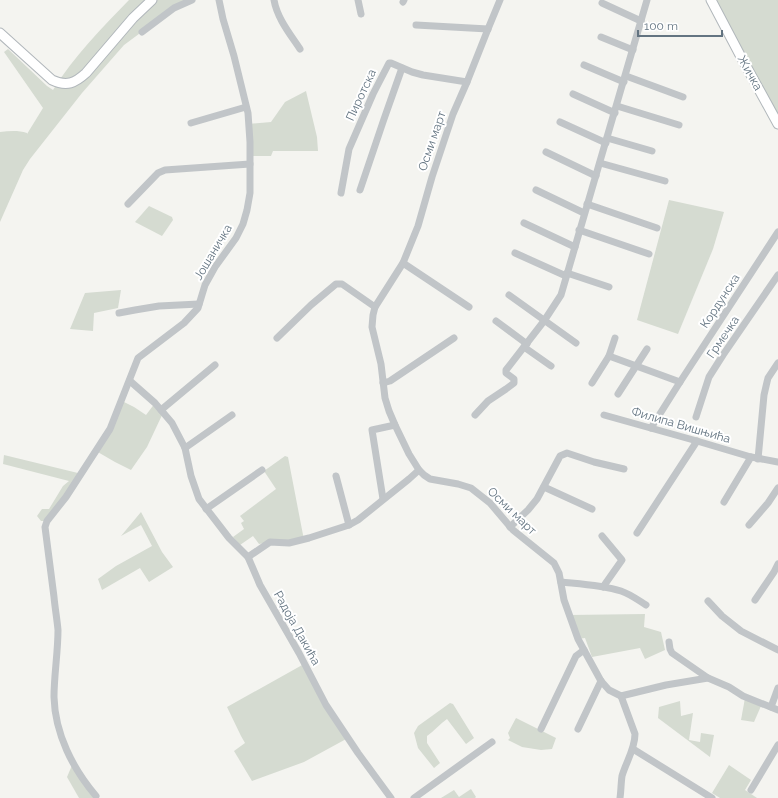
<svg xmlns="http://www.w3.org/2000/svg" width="778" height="798" viewBox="0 0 778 798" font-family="Raleway,sans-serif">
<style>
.green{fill:#d5dbd1}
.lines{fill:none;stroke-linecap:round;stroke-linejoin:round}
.secondary-casing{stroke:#b1b7bb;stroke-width:11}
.street{stroke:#c1c5c8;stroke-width:7}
.secondary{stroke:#fff;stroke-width:9}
.labels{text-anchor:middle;stroke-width:4;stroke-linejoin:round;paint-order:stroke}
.street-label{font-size:12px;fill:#637481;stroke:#fff}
</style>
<rect width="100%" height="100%" fill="#f4f4f0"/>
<!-- green -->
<g class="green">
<path d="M129,0H192L174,8L124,45L82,93L30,159L23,170L0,222V132C9,131 18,130 27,133V134L43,108L4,52L8,49L47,86L53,90C74,56 102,28 129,0Z"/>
<polygon points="711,0 778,0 778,124"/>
<polygon points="306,91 317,137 318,151 273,151 271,156 251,156 248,124 271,122 285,102"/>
<polygon points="669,200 724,212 713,249 678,334 637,320"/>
<polygon points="149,206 172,217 173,220 162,236 135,222"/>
<polygon points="121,290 118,308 94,313 93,331 70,329 85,293"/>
<polygon points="122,401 134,407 146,415 155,403 163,413 147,447 131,470 115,462 96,451"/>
<polygon points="4,455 82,474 47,521 41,521 37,516 42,509 49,509 63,486 69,481 3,464"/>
<polygon points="285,456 288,457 304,540 270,542 259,544 253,536 240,545 233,537 244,529 241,523 244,521 240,516 276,489 264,471"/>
<polygon points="141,512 162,552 173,567 149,582 140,568 102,590 98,579 116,566 152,546 141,525 121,536"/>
<polygon points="645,614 644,627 661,632 665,650 645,659 640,648 592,657 585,638 578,639 569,615"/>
<polygon points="304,664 348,738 304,762 252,781 234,751 245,743 241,736 227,707"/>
<polygon points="745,698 761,706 754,722 741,720"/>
<polygon points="680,701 681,716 693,713 689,740 700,742 701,733 714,735 710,757 658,718 659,707"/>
<path d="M450,703L453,704L474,738L466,744L447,719C440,724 434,731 427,736V743L440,763L434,768L418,748L414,733L418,726Z"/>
<polygon points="516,718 556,738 552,749 541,750 522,747 508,740 510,738 508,733"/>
<polygon points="73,763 96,798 79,798 67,777"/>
<polygon points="729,765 751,780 745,790 757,798 720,798 712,793"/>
<polygon points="471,789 476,797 475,798 441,798 454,790 459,797"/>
</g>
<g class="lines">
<!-- secondary casing -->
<g class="secondary-casing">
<g id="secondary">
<polyline points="711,0 740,55 778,124"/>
<path d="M0,33L52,80C67,87 75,83 86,73L133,18L152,0"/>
</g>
</g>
<!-- street -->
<g class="street">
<path d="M274,0C277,18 290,34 300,49"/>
<polyline points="358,0 361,14"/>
<polyline points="500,0 488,29 467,82 453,114 432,177 418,226 403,263 375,307 373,315 372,327 381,364 385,398 389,411 395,425 409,454 419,470 424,475 430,479 458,484 471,488 490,503 513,530 554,563 559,573 564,600 578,639 584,650 601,681 609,690 621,696"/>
<polyline points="403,2 404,0"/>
<polyline points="602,3 641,21"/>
<polyline points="416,25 488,29"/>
<polyline points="142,32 174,8 192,0"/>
<polyline points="601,37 633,50"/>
<polyline points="584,65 624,82"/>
<polyline points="626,76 683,97"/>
<polyline points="573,94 615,113"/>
<polyline points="617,106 679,125"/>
<polyline points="560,122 606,143"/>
<polyline points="191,123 246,107"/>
<polyline points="607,138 652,151"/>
<polyline points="546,152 596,176"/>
<polyline points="600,163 665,181"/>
<polyline points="360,190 384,119 402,68"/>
<polyline points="536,190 584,213"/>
<polyline points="341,193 349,149 373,94 389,63 391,63 412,72 423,75 467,82"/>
<polyline points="128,204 158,173 165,170 250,164"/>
<polyline points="587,204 657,228"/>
<polyline points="524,223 575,247"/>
<polyline points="579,230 649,254"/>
<polyline points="515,253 566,276"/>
<polyline points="403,263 469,307"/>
<polyline points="567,273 609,287"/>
<polyline points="509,295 576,343"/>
<polyline points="119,313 135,310 159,306 199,304"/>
<polyline points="496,321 527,344"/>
<polyline points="277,338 311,305 336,284 342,284 375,307"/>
<polyline points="524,347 551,366"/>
<polyline points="609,356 615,338"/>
<polyline points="130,381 155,403 172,423 185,448 191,476 199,499 229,538 248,557 260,585 299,653 326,705 358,753 391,798"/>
<polyline points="383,383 390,381 454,338"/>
<polyline points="592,383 609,356 680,382"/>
<polyline points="618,394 647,349"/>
<polyline points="161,410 215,365"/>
<polyline points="475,415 488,401 506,389 514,383 514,379 506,373 506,370 544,321 561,295 647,0"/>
<polyline points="604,415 697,441 751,457 778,462"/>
<polyline points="696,417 709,377 723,355 778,275"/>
<polyline points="651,428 680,382 778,232"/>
<polyline points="185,448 232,415"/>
<polyline points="758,459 764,395 767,382 768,378 778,363"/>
<polyline points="336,476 349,525"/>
<polyline points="544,487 592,509"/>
<polyline points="383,499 372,430 395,425"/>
<polyline points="724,502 751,457"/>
<polyline points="206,509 262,470"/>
<polyline points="749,525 768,503 778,488"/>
<polyline points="510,527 528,510 537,499 559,458 560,456 567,453 594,462 624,469"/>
<polyline points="637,533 697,441"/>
<polyline points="602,536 622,560 603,587"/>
<polyline points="248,557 270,542 289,543 309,538 349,525 358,520 409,479 419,470"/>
<path d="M561,582C581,584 602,585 621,591C630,594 638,600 646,605"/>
<polyline points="755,600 774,572 778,564"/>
<polyline points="708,601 722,616 741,631 778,650"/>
<polyline points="669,642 670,649 672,653 708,678"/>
<polyline points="621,696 666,685 708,678 729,687 743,696 778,710"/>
<polyline points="771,707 778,688"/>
<polyline points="541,729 576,656 584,650"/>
<polyline points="578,729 601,681"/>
<polyline points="633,749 712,798"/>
<polyline points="751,790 778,745"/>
<path d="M96,796C73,769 55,734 54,697C54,675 58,652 58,630C57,619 55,608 54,597C51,573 48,550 45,527L47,521L66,497L110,429L138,358L184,323L198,308L205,285L215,267L236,238L243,224L247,210L250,193V142L248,113L234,56L223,19L219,0"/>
<polyline points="414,798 492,742"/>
<path d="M620,798C621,791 621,783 622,776C626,762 635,749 635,734L621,696"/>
</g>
<!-- secondary -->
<use href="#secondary" class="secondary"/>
</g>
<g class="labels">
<!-- street labels -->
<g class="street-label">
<text transform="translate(750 73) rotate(61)" y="4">Жичка</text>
<text transform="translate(361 95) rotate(-65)" y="4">Пиротска</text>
<text transform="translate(432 141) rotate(-71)" y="4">Осми март</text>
<text transform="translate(213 252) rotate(-59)" y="4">Јошаничка</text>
<text transform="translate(720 301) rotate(-57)" y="4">Кордунска</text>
<text transform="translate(723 337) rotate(-56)" y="4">Грмечка</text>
<text transform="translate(681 425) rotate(16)" y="4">Филипа Вишњића</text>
<text transform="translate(512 511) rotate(44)" y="4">Осми март</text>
<text transform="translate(297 628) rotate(61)" y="4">Радоја Дакића</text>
</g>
</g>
<!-- scale -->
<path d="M638 30v6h84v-6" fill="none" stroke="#637481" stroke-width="2"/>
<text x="644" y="30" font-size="12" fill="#637481" stroke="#ffffff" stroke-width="3" paint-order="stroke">100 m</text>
</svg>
